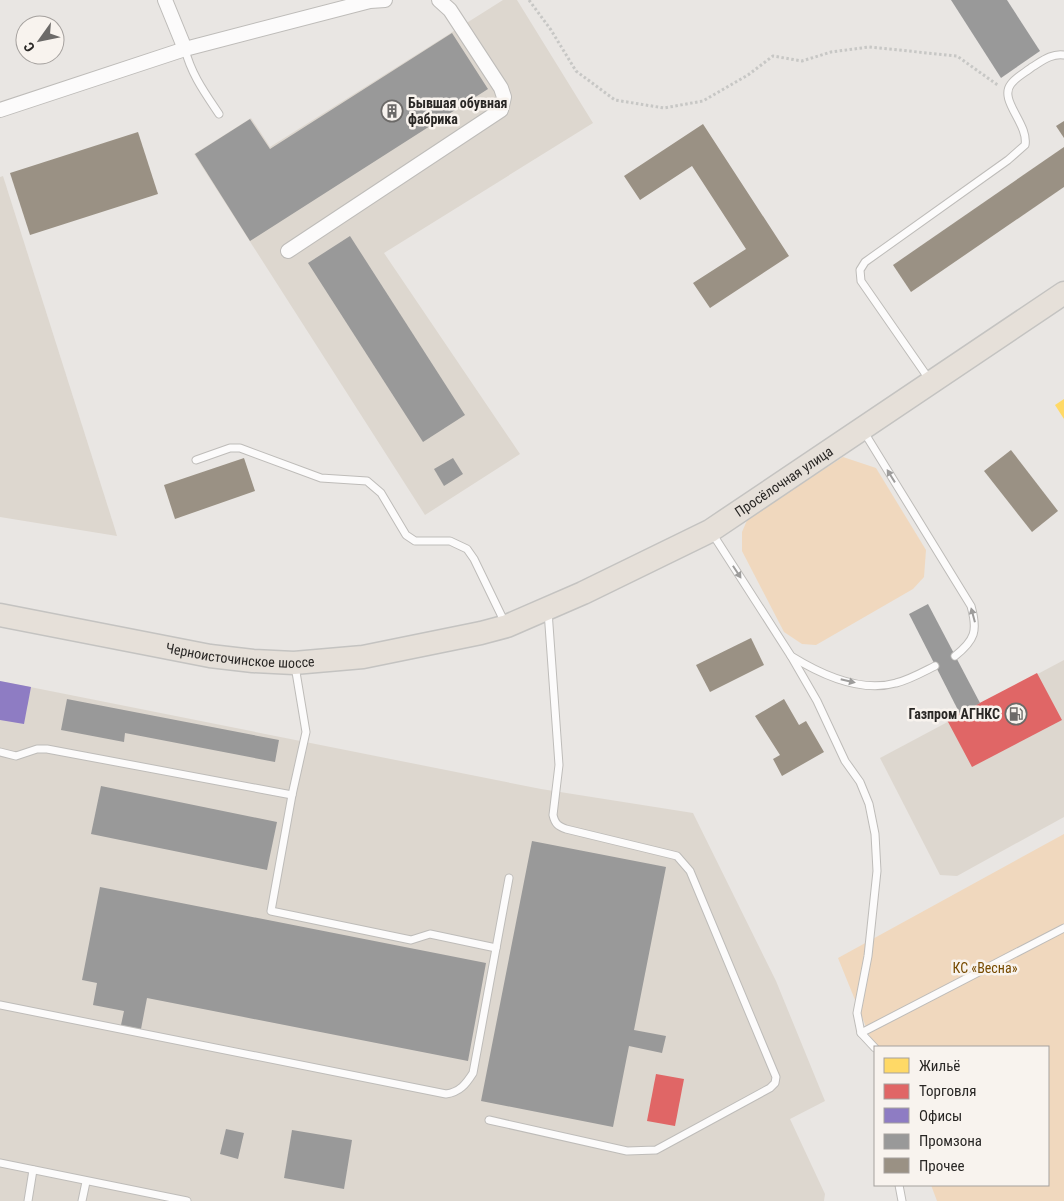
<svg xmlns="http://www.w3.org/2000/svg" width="1064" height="1201" viewBox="0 0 1064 1201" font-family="'Roboto Condensed',sans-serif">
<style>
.built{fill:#ddd7cf}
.green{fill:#f0d8be}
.homes{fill:#ffd966}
.shops{fill:#e06666}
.offices{fill:#8e7cc3}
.industry{fill:#999}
.building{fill:#9a9184}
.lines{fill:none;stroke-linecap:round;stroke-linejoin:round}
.service-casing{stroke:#bebcb9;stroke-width:9}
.minor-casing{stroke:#bebcb9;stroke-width:16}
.primary-casing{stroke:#c4c3c1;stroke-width:25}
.path{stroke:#c7c7c5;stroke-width:3;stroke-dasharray:2.5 2.5;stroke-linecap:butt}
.service{stroke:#fcfbfb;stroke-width:7}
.minor{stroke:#fcfbfb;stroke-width:14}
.primary{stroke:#e6e0d9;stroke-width:22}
.oneway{fill:#9d9c9b}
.labels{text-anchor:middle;stroke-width:5;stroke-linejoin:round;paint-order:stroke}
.poi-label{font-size:14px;font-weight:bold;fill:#292725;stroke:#f8f3ee;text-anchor:start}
.street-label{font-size:14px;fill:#292725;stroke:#f8f3ee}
.park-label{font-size:14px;fill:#774b00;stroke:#f8f3ee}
</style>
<rect width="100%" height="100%" fill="#e9e6e3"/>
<!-- built -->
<g class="built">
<polygon points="503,0 517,0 593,123 384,253 520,454 425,515 194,154 251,118 270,147"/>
<polygon points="3,176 114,526 117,536 0,517 0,177"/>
<polygon points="1064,660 1064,817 957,876 940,875 880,758"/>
<polygon points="0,681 541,789 693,813 776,981 825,1101 790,1119 825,1194 824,1201 0,1201"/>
</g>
<!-- green -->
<g class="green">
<polygon points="843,457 876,468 926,550 924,577 913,589 816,645 802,644 784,632 742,551 742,532 748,518"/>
<polygon points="1064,834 1064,1201 937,1201 931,1185 1048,1185 1048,1047 875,1047 875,1049 838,958"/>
</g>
<!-- homes -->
<polygon class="homes" points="1064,399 1064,419 1055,405"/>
<!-- shops -->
<g class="shops">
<polygon points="1037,673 1062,720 972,767 947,720"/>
<polygon points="656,1074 684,1079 675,1126 647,1121"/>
</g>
<!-- offices -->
<polygon class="offices" points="0,681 31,687 24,724 0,720"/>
<!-- industry -->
<g class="industry">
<polygon points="951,0 1007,0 1040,51 1001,78"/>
<polygon points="452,33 488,89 250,241 195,154 250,119 270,149"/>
<polygon points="350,236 465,415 423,442 308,263"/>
<polygon points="453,458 463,474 444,486 434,469"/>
<polygon points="928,604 980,703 960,714 909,614"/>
<polygon points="67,699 279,740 275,762 125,733 124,742 61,730"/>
<polygon points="101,786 277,822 267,870 91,834"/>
<polygon points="532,841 666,867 634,1030 666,1036 662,1053 629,1046 613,1127 481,1101"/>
<polygon points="100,887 486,963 468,1061 147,998 141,1029 121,1025 124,1011 93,1005 97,983 82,980"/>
<polygon points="226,1129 244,1133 238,1159 220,1154"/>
<polygon points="292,1130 352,1140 344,1189 284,1178"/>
</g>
<!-- building -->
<g class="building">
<polygon points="1064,121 1064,138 1056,126"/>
<polygon points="703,124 789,256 710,308 693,283 746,249 692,166 640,200 624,176"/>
<polygon points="138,132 158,194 30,235 10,173"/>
<polygon points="1064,147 1064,187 911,292 893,265"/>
<polygon points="1011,450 1058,511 1032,532 984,471"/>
<polygon points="244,458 255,491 175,519 164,485"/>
<polygon points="751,638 764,665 710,692 696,665"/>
<polygon points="784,699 799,725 806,721 824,752 782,776 773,759 780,755 755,716"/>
</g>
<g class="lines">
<!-- service casing -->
<g class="service-casing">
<g id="service">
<path d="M185,49C191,74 205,93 219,114"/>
<path d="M929,379L861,281L860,270L865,262L1008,160L1025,145C1029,124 998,100 1011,84C1016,77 1026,72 1032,67C1042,61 1052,53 1064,55"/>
<path d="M864,432L971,606C978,631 975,640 955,656"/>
<polyline points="196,460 230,448 240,448 321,478 367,481 381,493 406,535 415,541 450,541 467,549 474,559 505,623"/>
<path d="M712,533L791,656C820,674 861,693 896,683C909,680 923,672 935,666"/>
<polyline points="791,656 817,701 845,761 860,782 869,804 875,834 877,871 868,956 857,1013 861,1033 875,1048"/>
<polyline points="0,752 16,756 37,749 47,749 292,795 271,911 411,940 430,934 496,948"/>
<polyline points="292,795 306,732 295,666"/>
<path d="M0,1005L446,1094C460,1092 466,1084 473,1073L509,878"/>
<polyline points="861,1033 1064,928"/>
<path d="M489,1120L627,1151L656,1150L770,1088L775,1083L776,1077L690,871L677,856L669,854L566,829C558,826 555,824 553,815L559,765L548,611"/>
<polyline points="0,1163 187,1201"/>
<polyline points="899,1185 902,1201"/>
<polyline points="28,1201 33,1170"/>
<polyline points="82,1201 86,1182"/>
</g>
</g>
<!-- minor casing -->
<g class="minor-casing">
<g id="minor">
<polyline points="165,0 185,49"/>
<polyline points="0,110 185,49 370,1 385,0"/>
<polyline points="288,251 501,110 504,97 501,88 450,10 439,0"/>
</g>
</g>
<!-- primary casing -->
<g class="primary-casing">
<g id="primary">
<path id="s1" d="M0,615L210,656L253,661L294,663L363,657L481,633L507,626L583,593L710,531L1064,293"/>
</g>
</g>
<!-- path -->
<polyline class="path" points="529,0 551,30 576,71 615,100 664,108 703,101 748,75 773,56 802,61 831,52 869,47 957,56 999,86"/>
<!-- service -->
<use href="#service" class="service"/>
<!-- minor -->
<use href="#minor" class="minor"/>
<!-- primary -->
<use href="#primary" class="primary"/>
</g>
<!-- one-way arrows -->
<defs><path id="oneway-solid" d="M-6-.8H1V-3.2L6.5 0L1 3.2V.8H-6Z" transform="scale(1.25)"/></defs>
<g class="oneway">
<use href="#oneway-solid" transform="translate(891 476) rotate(-122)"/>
<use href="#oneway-solid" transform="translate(737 572) rotate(57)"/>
<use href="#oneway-solid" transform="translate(973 615) rotate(-105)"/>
<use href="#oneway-solid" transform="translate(848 681) rotate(13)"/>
</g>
<!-- icons -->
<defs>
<g id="building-ring" transform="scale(1.125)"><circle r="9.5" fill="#f8f3ee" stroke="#6c6a68" stroke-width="1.5"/><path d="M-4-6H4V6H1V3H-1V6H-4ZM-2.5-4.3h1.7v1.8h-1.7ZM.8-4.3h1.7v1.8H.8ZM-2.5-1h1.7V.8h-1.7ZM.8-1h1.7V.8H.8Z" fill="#6c6a68"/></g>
<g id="fuel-ring" transform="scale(1.125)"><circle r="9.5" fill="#f8f3ee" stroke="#6c6a68" stroke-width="1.5"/><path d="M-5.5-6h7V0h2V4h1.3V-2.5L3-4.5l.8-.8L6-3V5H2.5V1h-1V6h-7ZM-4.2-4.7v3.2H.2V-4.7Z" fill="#6c6a68"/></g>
</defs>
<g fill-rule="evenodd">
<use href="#building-ring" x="392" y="111"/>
<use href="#fuel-ring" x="1016" y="714"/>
</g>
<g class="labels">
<!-- poi labels -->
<g class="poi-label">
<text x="408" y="108">Бывшая обувная<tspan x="408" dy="16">фабрика</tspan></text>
<text x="1000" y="719" text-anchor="end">Газпром АГНКС</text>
</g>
<!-- street labels -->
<g class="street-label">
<text dy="5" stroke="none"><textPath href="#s1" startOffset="828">Просёлочная улица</textPath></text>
<text dy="5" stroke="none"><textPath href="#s1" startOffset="244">Черноисточинское шоссе</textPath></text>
</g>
<!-- park labels -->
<g class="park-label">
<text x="985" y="973">КС «Весна»</text>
</g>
</g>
<!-- legend -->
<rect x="874" y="1046" width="175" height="140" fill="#f8f3ee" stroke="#a5a19e"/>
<rect x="884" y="1058" width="25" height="15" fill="#ffd966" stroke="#a5a19e"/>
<text x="919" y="1071" font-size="15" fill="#292725">Жильё</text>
<rect x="884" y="1084" width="25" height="15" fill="#e06666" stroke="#a5a19e"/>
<text x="919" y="1096" font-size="15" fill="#292725">Торговля</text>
<rect x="884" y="1108" width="25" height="15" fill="#8e7cc3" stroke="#a5a19e"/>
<text x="919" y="1121" font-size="15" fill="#292725">Офисы</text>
<rect x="884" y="1134" width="25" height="15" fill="#999999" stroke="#a5a19e"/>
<text x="919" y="1146" font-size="15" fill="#292725">Промзона</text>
<rect x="884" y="1158" width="25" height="15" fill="#9a9184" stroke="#a5a19e"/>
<text x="919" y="1171" font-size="15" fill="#292725">Прочее</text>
<!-- north arrow -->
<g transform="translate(40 40) rotate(237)"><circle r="24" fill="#f8f3ee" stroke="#a5a19e"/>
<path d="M0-4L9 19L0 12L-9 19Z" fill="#6c6a68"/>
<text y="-8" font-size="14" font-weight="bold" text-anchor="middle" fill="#292725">С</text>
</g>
</svg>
